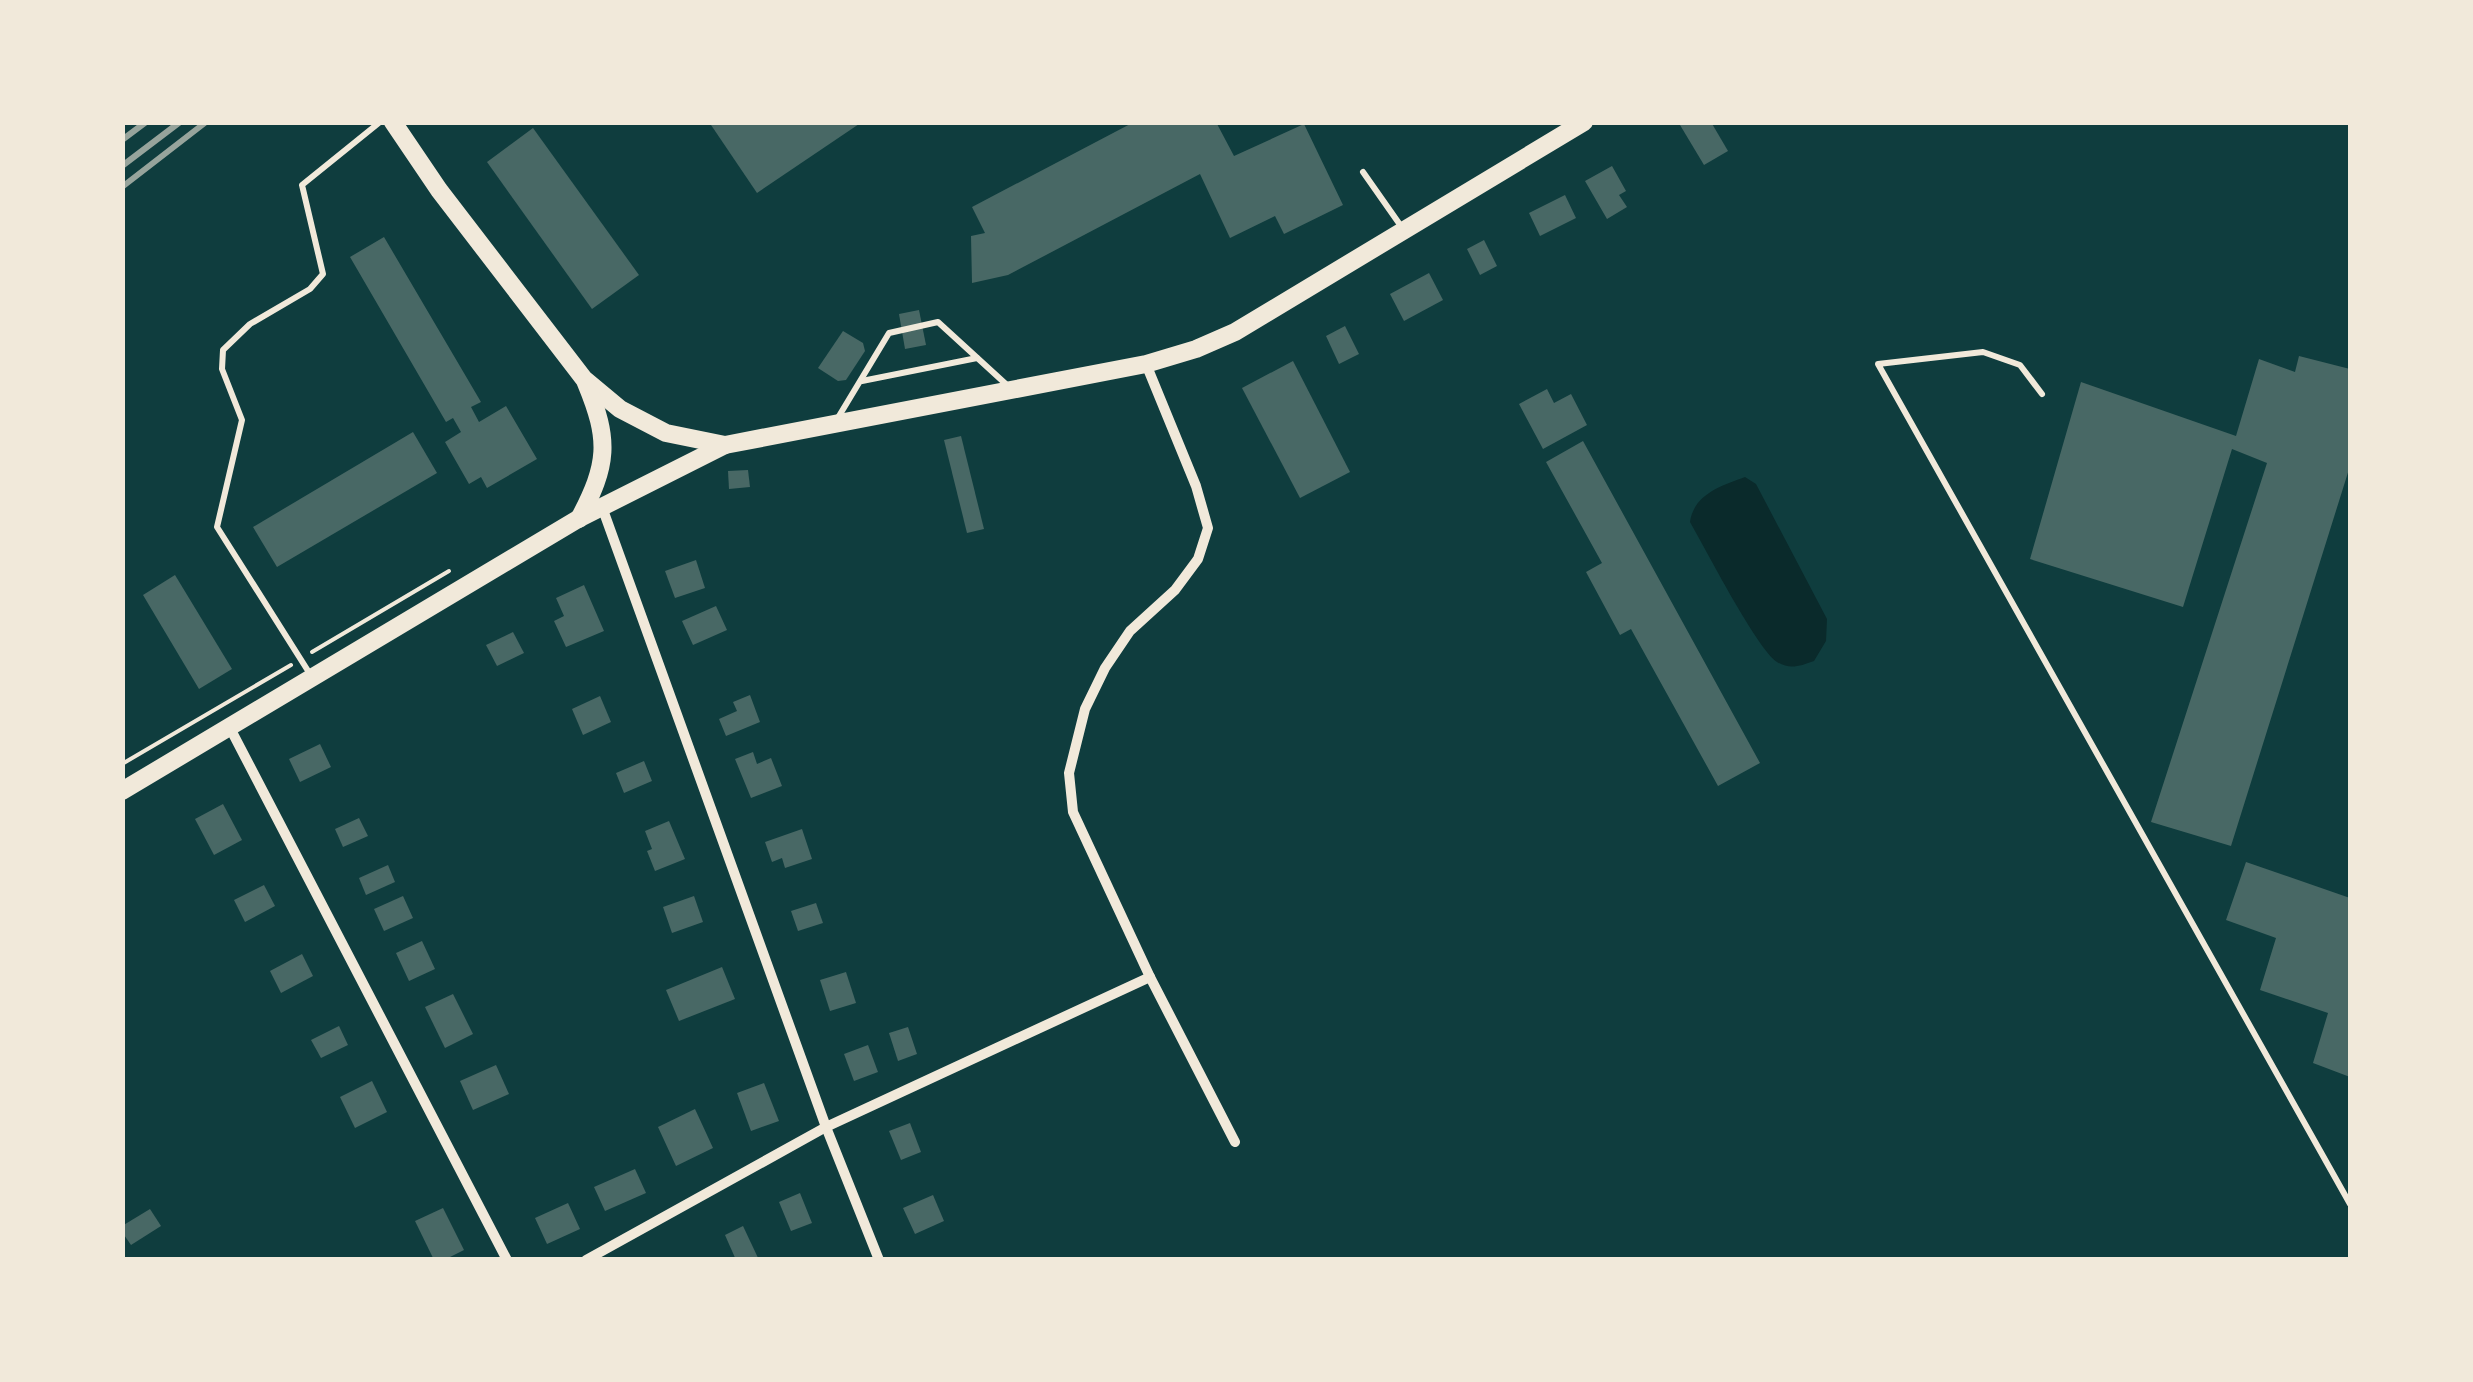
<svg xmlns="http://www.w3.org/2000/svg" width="2473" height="1382" viewBox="0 0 2473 1382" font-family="'Work Sans',sans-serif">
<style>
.water{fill:#0a2a2b}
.building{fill:#486865}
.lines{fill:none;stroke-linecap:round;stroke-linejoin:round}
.path{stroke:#f1e9da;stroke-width:4}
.service{stroke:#f1e9da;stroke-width:6}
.minor{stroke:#f1e9da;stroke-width:10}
.secondary{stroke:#f1e9da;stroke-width:18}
.rail{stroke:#97a49c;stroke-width:6}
</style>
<rect width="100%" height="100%" fill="#0f3d3e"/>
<!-- water -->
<path class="water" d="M1745,477L1756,484L1827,619L1826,641L1814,661C1800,666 1790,670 1777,662C1757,649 1705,548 1690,522C1694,494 1721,486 1745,477Z"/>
<!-- building -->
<g class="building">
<polygon points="709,122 862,122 757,193"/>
<polygon points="1134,122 1216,122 1234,156 1304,124 1343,205 1284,234 1275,216 1230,238 1200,174 1008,275 972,283 971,236 985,233 972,207"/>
<polygon points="1684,122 1711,122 1728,151 1704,165 1680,125"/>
<polygon points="533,128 639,275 592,309 487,162"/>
<polygon points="1612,166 1626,191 1619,195 1627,207 1607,219 1585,181"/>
<polygon points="1565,195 1576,218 1540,236 1529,213"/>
<polygon points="384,237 481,402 471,407 479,422 506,406 537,459 487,488 481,477 469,484 445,442 461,432 453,418 446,422 350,257"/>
<polygon points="1484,240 1497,266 1480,275 1467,249"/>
<polygon points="1429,273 1443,300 1404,321 1390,294"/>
<polygon points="919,310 926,345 905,349 899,314"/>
<polygon points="1345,326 1359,354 1339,364 1326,336"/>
<polygon points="843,331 863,343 865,351 846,380 838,381 818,368"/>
<polygon points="2299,356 2350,369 2350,466 2231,846 2151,822 2267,463 2232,449 2183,607 2030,559 2081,382 2236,436 2259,359 2295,372"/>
<polygon points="1293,361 1350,472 1300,498 1242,388"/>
<polygon points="1547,389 1554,403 1571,394 1587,425 1543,449 1519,404"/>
<polygon points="413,432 437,473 277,567 253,527"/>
<polygon points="961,436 984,529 967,533 944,440"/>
<polygon points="1583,441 1760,763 1718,786 1631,629 1620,635 1586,572 1602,563 1546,462"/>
<polygon points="748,470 750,487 729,489 728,471"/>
<polygon points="696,560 705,588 675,598 665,571"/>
<polygon points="175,575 232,669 199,689 143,595"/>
<polygon points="584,585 604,631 566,647 554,621 564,616 556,598"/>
<polygon points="716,606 727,630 693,645 682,621"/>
<polygon points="513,632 524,653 497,666 486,645"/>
<polygon points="750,695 760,722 726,736 719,719 737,711 733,702"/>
<polygon points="600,696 611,722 583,735 572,709"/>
<polygon points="320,744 331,767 300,782 289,759"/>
<polygon points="753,752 757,764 771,758 782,786 751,798 735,759"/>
<polygon points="644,761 652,781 624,793 616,773"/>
<polygon points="223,804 242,840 214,855 195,819"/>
<polygon points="359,818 368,836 343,847 335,829"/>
<polygon points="669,821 685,859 655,871 647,851 652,849 645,831"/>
<polygon points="802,829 812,859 785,868 782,858 772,862 765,842"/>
<polygon points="2246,862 2350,898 2350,1077 2313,1063 2328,1013 2260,990 2276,938 2226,920"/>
<polygon points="388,865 395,882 366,895 359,878"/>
<polygon points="264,885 275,906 245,922 234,900"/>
<polygon points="403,896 413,918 384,931 374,909"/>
<polygon points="694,896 703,922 672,933 663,907"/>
<polygon points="816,903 823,923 798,931 791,911"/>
<polygon points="422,941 435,969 409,981 396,953"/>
<polygon points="302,954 313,976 281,993 270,971"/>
<polygon points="722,967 735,999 679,1021 666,990"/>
<polygon points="846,972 856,1003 830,1011 820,980"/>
<polygon points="453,994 473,1034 445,1048 425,1007"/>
<polygon points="339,1026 348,1045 321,1058 311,1040"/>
<polygon points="908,1027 917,1054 898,1061 889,1033"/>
<polygon points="868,1045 878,1072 854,1081 844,1054"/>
<polygon points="496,1065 509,1094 473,1110 460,1081"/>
<polygon points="372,1081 387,1112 355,1128 340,1097"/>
<polygon points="764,1083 779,1121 751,1131 737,1093"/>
<polygon points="695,1109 713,1148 676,1166 658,1127"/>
<polygon points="910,1123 921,1152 901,1160 889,1131"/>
<polygon points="635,1169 646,1193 605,1211 594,1187"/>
<polygon points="800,1193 812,1223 791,1231 779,1202"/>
<polygon points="933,1195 944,1221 915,1234 903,1208"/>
<polygon points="568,1203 580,1229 547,1244 535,1218"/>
<polygon points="443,1208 464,1250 444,1260 434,1260 415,1221"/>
<polygon points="150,1209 161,1226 131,1245 122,1232 122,1226"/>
<polygon points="743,1226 759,1260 736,1260 725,1235"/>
</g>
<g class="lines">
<!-- path -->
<g class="path">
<polyline points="312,652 449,571"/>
<polyline points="122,764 291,665"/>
</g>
<!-- service -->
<g class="service">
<polyline points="1363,172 1403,229"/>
<polyline points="862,381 977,358"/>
<polyline points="2042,394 2020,365 1983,352 1878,364 2350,1204"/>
<polyline points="836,421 889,333 938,322 1008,386"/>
<polyline points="310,674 217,527 242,420 222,369 223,350 250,324 310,289 323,274 302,185 380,122"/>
</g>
<!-- minor -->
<g class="minor">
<polyline points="1146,364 1196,486 1208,528 1198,559 1175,590 1130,631 1105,668 1085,709 1069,773 1073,812 1150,977 1235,1142"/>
<polyline points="602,507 826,1127 879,1260"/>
<polyline points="230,728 507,1260"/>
<polyline points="586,1260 826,1127 1150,977"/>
</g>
<!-- secondary -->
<g class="secondary">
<polyline points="393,122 439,190 584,379 620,409 666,433 725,445"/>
<path d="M579,519C608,464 610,441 586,383"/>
<polyline points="122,791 578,519 725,445 1146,364 1196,349 1235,332 1584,122"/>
</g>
<!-- rail -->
<g class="rail">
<polyline points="122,140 146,122"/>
<polyline points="122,166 180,122"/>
<polyline points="122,187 206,122"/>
</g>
</g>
<!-- border -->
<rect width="2473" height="1382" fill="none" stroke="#f1e9da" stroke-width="250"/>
</svg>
